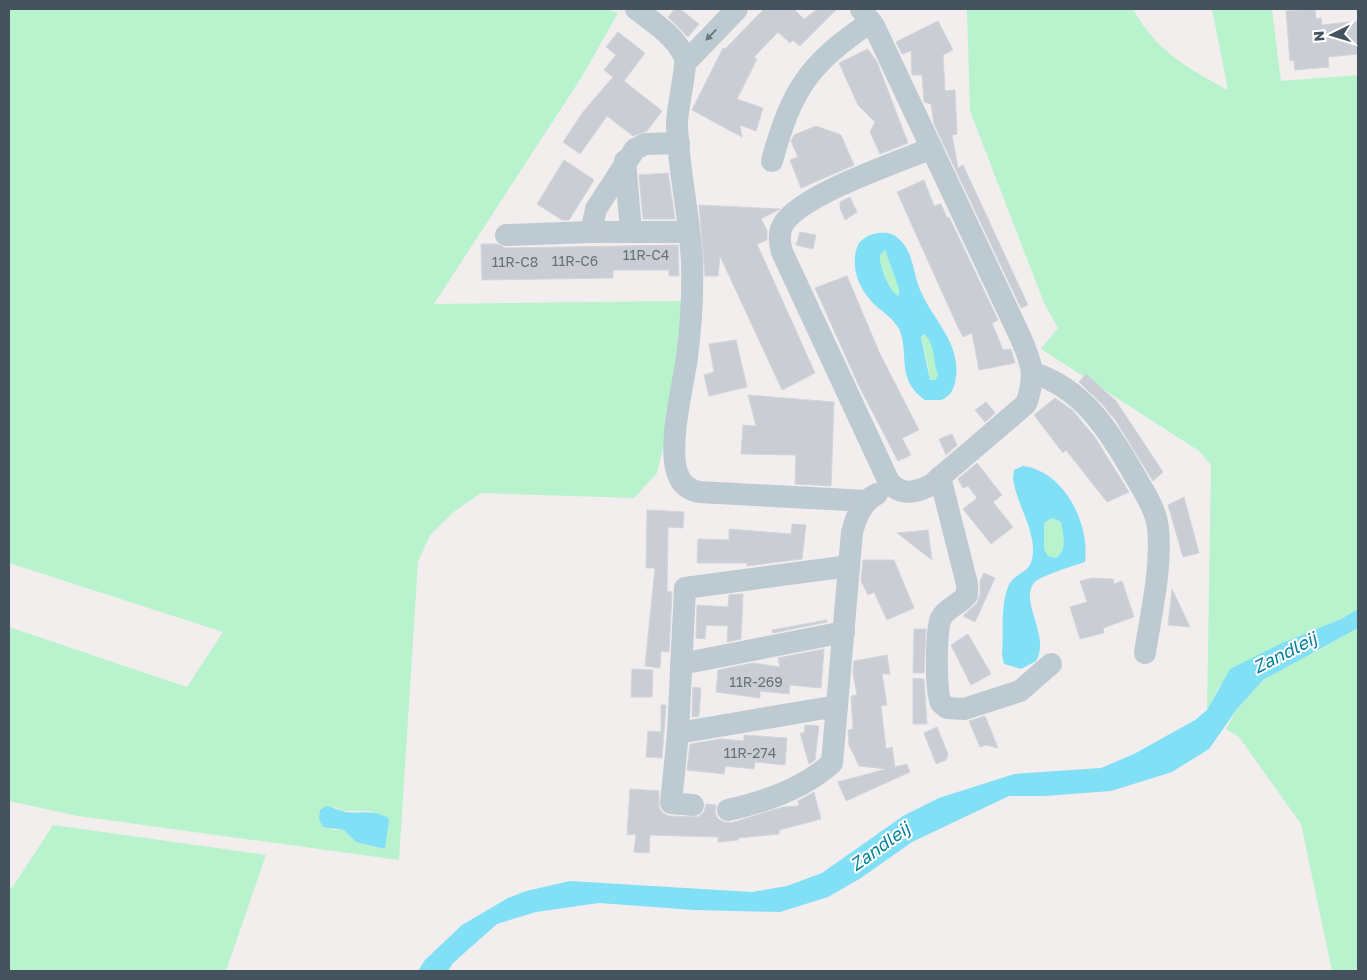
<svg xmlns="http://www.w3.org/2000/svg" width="1367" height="980" viewBox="0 0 1367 980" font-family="'Golos Text',sans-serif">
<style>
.green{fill:#b8f3ce;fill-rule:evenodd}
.water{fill:#81e0f5;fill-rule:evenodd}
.building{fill:#caced4;stroke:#d2d5db}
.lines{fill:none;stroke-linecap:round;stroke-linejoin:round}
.minor{stroke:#becad2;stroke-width:22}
.oneway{fill:#697781}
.labels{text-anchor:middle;stroke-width:4;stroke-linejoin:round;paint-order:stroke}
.number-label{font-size:14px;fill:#66727c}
.water-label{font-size:18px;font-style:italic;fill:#03819d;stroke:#fff}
</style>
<rect width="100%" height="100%" fill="#f2eeee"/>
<!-- green -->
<g class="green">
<path d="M9,9H608L618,13L583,75L434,304L682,301L670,419L657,473L634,498L481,493L455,511L430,535L418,562L399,860L78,816L9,801V627L187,687L223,632L9,563ZM334,807L343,811H370L389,822L385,849L356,842L344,830H333Z"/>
<path d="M967,9H1133C1156,51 1187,68 1228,90L1212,9H1272L1281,81L1358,75V609L1341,619L1284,642L1219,687L1207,710L1211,465L1199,451L1041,349L1058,328L1044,303L970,111Z"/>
<path d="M885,250L899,289V296C889,292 879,265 880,255Z"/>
<path d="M925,334C936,345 934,362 938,375L935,380H930C928,365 925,351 921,337Z"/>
<path d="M1052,518L1061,522C1063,534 1068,552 1055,558L1048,556L1044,549V523Z"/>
<polygon points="1358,628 1358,971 1332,971 1301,824 1239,737 1226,729 1237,709 1263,680"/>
<polygon points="53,825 266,855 226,971 9,971 9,887 12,888"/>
</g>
<!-- water -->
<g class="water">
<path d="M878,233C886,232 893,233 899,239C914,252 913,275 921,292C935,323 963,345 955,383C953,391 949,397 941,400H925C896,380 909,355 900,331C895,320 884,313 876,306C861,292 851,272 856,251C858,240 867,235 878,233ZM885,250L899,289V296C889,292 879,265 880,255ZM924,334C936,345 933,362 938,375L935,380H930L921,337Z"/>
<path d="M1023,466C1064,471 1090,523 1085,562C1074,566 1041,575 1034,583C1019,601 1051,637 1036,661L1021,669L1004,664L1002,655C1004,634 1000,607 1008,587C1015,570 1032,576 1033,552C1034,527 1016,503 1013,478L1014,470ZM1052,518L1061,522C1063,534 1068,552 1055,558L1048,556L1044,549V523Z"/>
<polygon points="1358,609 1358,628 1263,680 1237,709 1209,749 1172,772 1111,791 1045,796 1009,796 912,842 861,878 828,897 780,912 694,910 599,903 536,912 497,924 453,963 448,971 418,971 425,960 462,925 508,898 526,891 570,881 752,892 787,886 822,873 903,816 939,798 1014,774 1101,768 1134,754 1195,720 1207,710 1230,669 1284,642 1341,619"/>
<path d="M326,806C333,807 338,810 345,812C361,814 373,809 388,818L389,822L385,849L356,842L344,830L323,827L319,819L320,810Z"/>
</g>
<!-- building -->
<g class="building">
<polygon points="675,9 680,9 699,24 688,37 668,17"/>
<polygon points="764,9 794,9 804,19 818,9 837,9 800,46 793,40 790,43 778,32 754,57 757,59 737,99 763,108 756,131 740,125 742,137 692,110 723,48 725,49"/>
<polygon points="1315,9 1316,19 1321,18 1322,25 1358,21 1358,54 1328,57 1329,67 1295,70 1294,60 1290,61 1286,11"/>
<polygon points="938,21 953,50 943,55 945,91 955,90 957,134 952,135 958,168 963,165 1028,305 1021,308 934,124 931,104 924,102 922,75 912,75 911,51 902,54 896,42"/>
<polygon points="618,32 645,53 624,81 662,111 647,131 633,136 607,116 580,154 563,142 583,112 613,77 604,70 616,55 606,47"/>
<polygon points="868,49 877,62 908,143 880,154 870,132 875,122 858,105 839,63"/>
<polygon points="816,126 841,135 854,165 801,188 790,160 798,157 791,141 794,135"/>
<polygon points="564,160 594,180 569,220 562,220 537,204"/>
<polygon points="668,173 675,219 643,219 639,175"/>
<polygon points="924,180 934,206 941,204 947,218 949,217 998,320 992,323 1003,350 1011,349 1015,363 979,370 972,333 963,337 956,323 897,192"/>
<polygon points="850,197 857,212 845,220 840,208 840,202"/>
<polygon points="699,205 780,209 761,219 767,230 767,240 757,244 815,373 782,390 720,256 718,276 705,276"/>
<polygon points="800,232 816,235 813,249 796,245"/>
<polygon points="481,244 497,244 506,248 678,245 679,276 669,276 669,270 613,270 613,278 482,280"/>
<polygon points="847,276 880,354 919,430 902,438 911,455 898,461 859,386 815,288"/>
<polygon points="736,340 747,387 709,396 704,375 714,372 709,344"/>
<polygon points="1086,374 1116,401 1163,472 1153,481 1116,421 1103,405 1079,382"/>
<polygon points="748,395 834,402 831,486 795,484 796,455 741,454 743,425 756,426"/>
<polygon points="1055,398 1072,410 1094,436 1129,492 1107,502 1066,450 1063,453 1034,415"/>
<polygon points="986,402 995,413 985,422 975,410"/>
<polygon points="952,434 957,445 946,455 939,439"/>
<polygon points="977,463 1002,495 993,502 1013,527 991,544 963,509 977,498 968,486 963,488 958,479"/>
<polygon points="1184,497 1199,553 1183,557 1168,505"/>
<polygon points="647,510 684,512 683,528 668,527 667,591 672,592 669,652 661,651 660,668 645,666 655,568 646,568"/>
<polygon points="792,524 806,525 802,559 747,566 747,563 697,563 698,539 729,540 729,529 791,534"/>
<polygon points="928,530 932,560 897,533"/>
<polygon points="863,560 894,560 914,608 887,620 874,592 868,595 861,581"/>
<polygon points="984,573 995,578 975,622 963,616 977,603 980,595 980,581"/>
<polygon points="1092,578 1113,579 1114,584 1122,581 1134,617 1103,628 1104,633 1080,639 1070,607 1087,602 1080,581"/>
<polygon points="1172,589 1190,627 1168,625"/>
<polygon points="743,594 741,639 727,642 728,626 706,625 705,639 696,638 697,605 728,607 729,595"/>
<polygon points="827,620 827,622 773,633 772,630"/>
<polygon points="914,629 926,629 924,673 913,673"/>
<polygon points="968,634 991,674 971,685 951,645"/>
<polygon points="824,649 821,688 790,685 789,694 760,691 760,698 716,692 718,670 753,663 780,667 778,658"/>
<polygon points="887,655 890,674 882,674 887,705 881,706 886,749 892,747 895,767 907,764 910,772 846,801 838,782 886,769 859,766 849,745 848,730 853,729 851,696 857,695 853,673 854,661"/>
<polygon points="632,669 653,670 652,697 631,697"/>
<polygon points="913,678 924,679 927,724 913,724"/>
<polygon points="693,687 701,688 699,716 692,717"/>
<polygon points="661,705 666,705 662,758 646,757 648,731 661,732"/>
<polygon points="985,716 998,748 986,745 980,747 969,721"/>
<polygon points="805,725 819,726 815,760 809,764 800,733 804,733"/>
<polygon points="937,727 948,754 946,760 936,764 924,733"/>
<polygon points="744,735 787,738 785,765 755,762 754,769 725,766 724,774 687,770 690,744 721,739 744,741"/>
<polygon points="630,789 659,791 659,808 663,813 669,816 698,817 704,812 706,804 716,805 715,813 718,819 724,822 731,823 783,807 799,806 798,801 814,792 821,819 779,830 779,834 738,838 738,840 718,842 718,837 650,835 649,853 634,852 636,834 627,835"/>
</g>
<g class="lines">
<!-- minor -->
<g class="minor">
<path d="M636,9C653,22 675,36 684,56C688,65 677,108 677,123C678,170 690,216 692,263C693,294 691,326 687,357C683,387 666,451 679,477C683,486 690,490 699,492L867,501"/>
<path d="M861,9L874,26L1019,334C1031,361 1037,374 1026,404L931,485C916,493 901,496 889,482L782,252C779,242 778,232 784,223C803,194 898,162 932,148"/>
<polyline points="686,62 737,9"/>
<polyline points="679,143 645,144 635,149 596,209 591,232 689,232"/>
<polyline points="625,161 631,231"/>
<path d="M772,161C791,91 809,62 871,22"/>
<polyline points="506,235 591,232"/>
<path d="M1033,373C1083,388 1110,432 1135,476C1144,492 1156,509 1158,528C1162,569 1151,612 1145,653"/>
<path d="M940,477L967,584V595C960,604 946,608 941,618C936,630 935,692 941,703L947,708L964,709L1020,691L1051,664"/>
<polyline points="681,664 844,632"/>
<polyline points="678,733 685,588 849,566"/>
<polyline points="693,805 671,803 678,733 837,706"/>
<path d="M728,810C765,802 804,788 832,763L852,532C856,517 862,501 877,494"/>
</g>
</g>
<!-- one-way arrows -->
<defs><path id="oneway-solid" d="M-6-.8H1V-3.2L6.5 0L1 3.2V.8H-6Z" transform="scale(1.25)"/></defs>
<use class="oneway" href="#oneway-solid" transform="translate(711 35) rotate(134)"/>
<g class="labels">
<!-- number labels -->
<g class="number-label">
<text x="646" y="260">11R-C4</text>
<text x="575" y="266">11R-C6</text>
<text x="515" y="267">11R-C8</text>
<text x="756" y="687">11R-269</text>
<text x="750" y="758">11R-274</text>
</g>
<!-- water labels -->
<g class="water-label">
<text transform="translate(1285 653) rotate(-27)" y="6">Zandleij</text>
<text transform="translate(880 847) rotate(-36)" y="6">Zandleij</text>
</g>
</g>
<!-- border -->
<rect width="1367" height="980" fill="none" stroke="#45535e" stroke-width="20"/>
<!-- north arrow -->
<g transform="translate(1332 35) rotate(265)" stroke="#ffffff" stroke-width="4" paint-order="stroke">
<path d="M0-4L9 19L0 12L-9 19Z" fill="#45535e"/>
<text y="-8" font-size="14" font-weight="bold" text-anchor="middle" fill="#45535e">N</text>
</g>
</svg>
